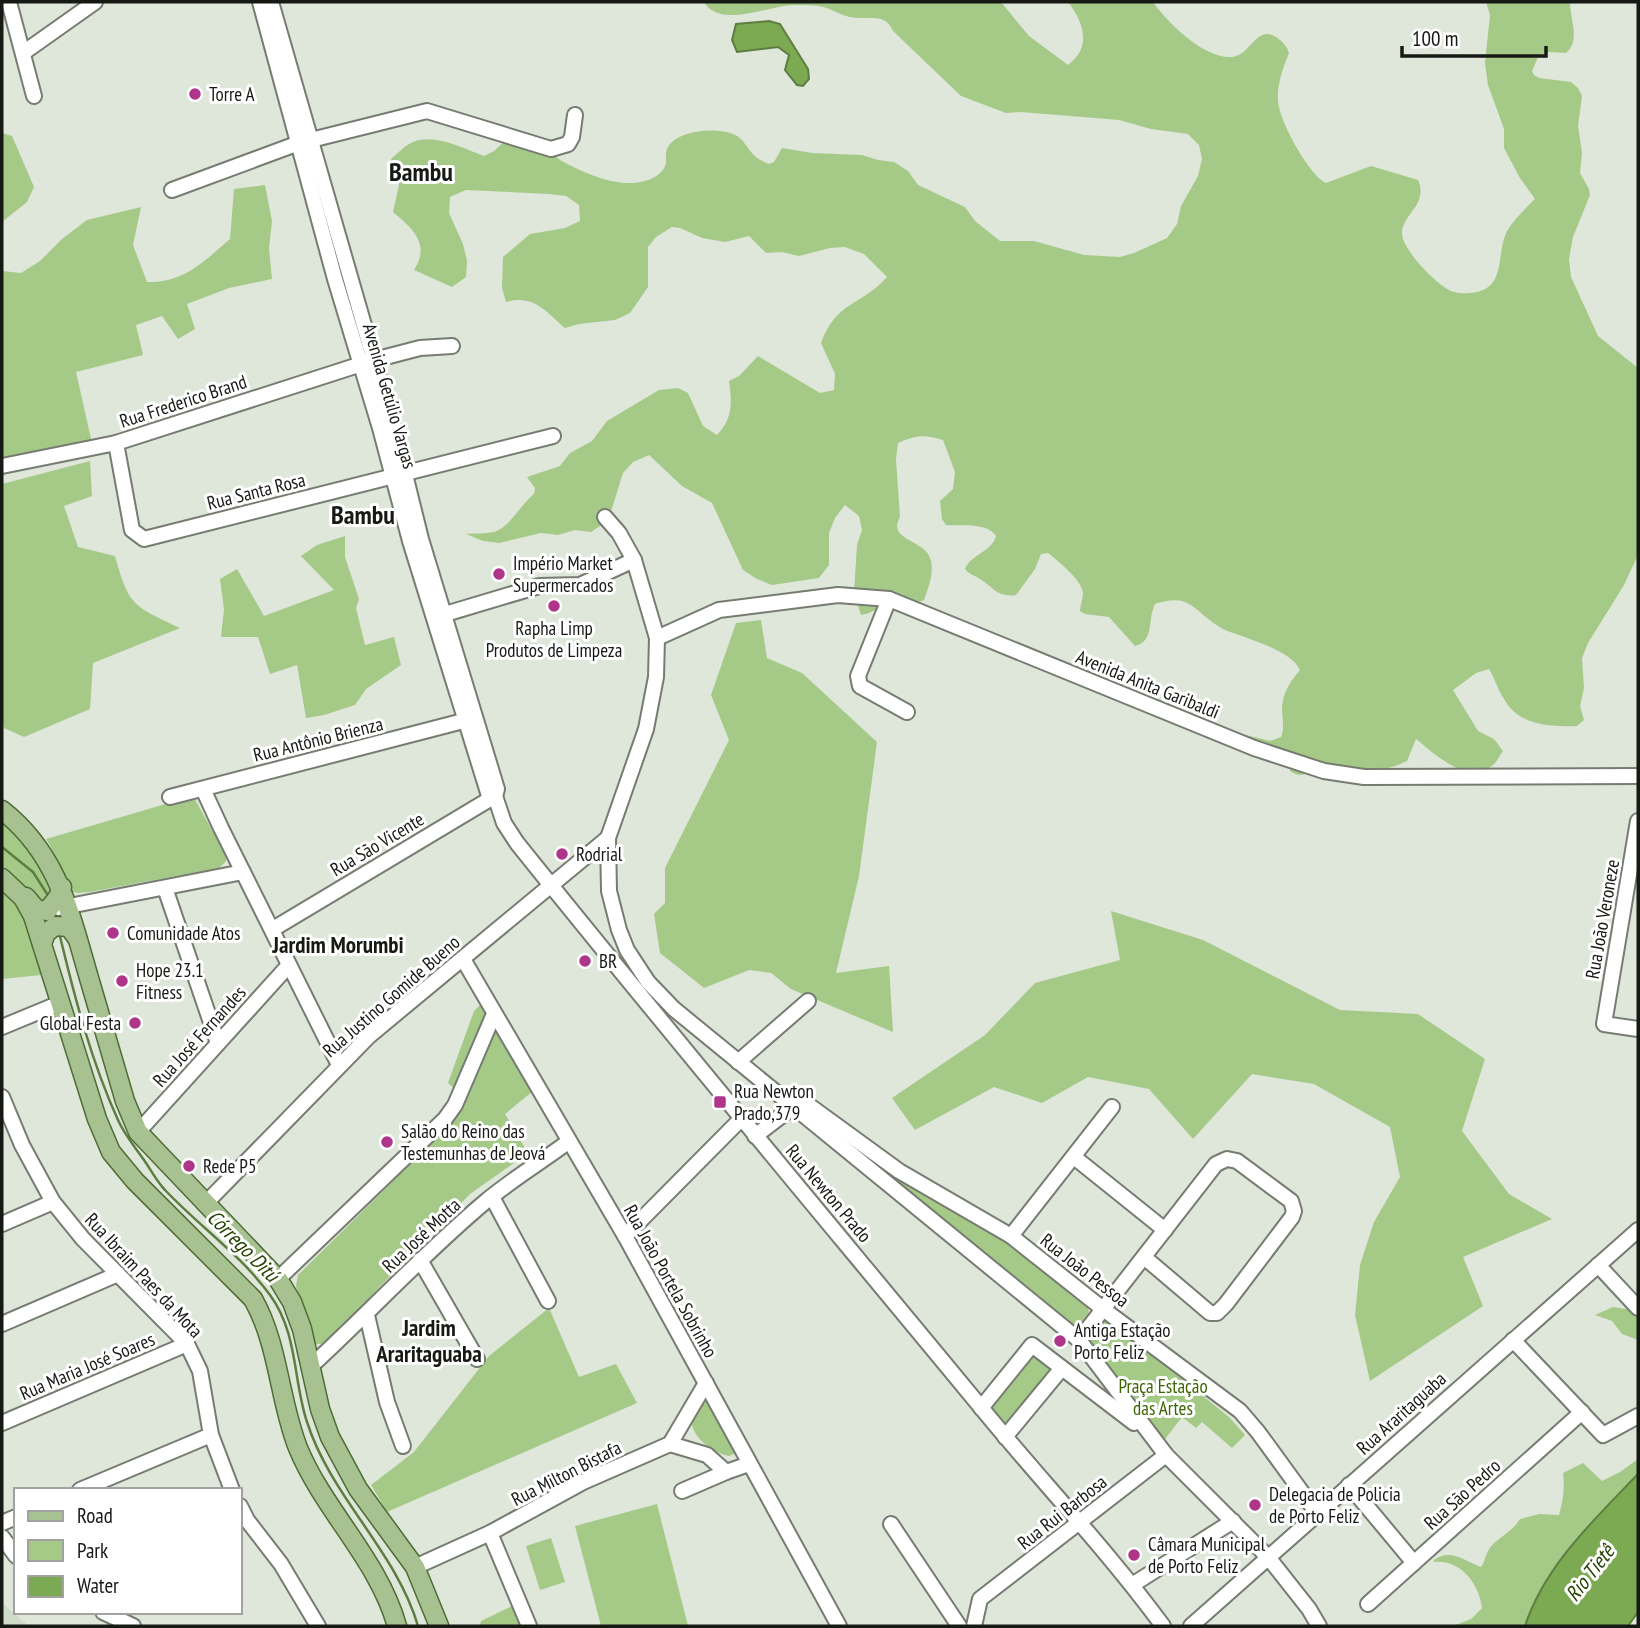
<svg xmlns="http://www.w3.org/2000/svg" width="1640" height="1628" viewBox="0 0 1640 1628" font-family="'PT Sans Narrow',sans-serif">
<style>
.built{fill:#d0dcc9}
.green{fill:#a5ca88}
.water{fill:#7baa52;stroke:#5d7e40;stroke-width:2}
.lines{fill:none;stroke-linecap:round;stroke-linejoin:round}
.stream{stroke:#5d7e40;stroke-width:2.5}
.minor-casing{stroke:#767c71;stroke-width:18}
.major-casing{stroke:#4e6c35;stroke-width:21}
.minor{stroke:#fff;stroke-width:14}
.major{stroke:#a7c190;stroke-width:18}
.poi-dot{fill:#ae3589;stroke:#fff;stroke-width:2.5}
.labels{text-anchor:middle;stroke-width:6;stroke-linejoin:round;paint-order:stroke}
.poi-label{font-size:19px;fill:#171915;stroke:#fff;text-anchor:start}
.street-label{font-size:19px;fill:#171915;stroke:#fff}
.park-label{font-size:19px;fill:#3c6602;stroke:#fff}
.water-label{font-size:21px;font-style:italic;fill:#244100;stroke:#fff}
.quarter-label{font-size:23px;font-weight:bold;fill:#171915;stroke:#fff}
.district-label{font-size:26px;font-weight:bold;fill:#171915;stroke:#fff}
</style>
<rect width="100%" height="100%" fill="#dfe6da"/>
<!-- built -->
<polygon class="built" points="2,1603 29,1626 2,1626"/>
<!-- green -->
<g class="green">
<path d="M704,2H1001L1029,36L1068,65C1092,47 1084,23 1068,2H1153C1168,23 1203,58 1231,57C1251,56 1256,24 1276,37C1282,41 1287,46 1289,53C1283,68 1277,84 1278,100C1278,119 1309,175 1326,183L1371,166L1418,180C1430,207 1396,216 1403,239C1409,255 1427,273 1440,284C1450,292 1457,294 1470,293C1508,290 1495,255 1507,231C1514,219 1526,208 1535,199L1520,178L1504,148V129L1488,85L1485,63L1490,15L1486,2H1570C1570,20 1581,40 1566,53L1549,52L1539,55L1532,71L1534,75L1539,78L1571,82L1578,88L1582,96L1578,126L1582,153L1580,173L1589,189L1590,195L1573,237L1569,259L1571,277L1598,336L1638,368V555L1624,585L1588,643L1582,658L1584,688L1580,706L1584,720L1577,726C1551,727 1519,726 1504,699C1498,690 1495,679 1489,669L1476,673L1453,690L1478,731L1494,739L1503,751C1500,755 1497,762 1493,765C1467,786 1435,754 1416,739L1407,761C1383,773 1368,770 1342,767C1337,766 1330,765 1325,765C1311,767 1305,782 1290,771V761L1285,755L1238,733L1270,741L1281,737C1285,727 1282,719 1282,708C1283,692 1290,682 1300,670C1291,649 1243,638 1223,629C1209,622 1199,609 1187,603C1178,598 1164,601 1155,604C1147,620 1155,641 1135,646L1109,617L1085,614L1080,611C1080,605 1083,599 1083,593C1082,580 1058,561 1048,553L1041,554L1035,569L1016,595C998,598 993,587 980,579C974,575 970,575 965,569C971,554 992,552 996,536C987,522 962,526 946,525L942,519L940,501L953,489L955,472L943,440C925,434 915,435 898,443L896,459L900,517C886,541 927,539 931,561C934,574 928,588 924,600C912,606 901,601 889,603C879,606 872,614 861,615L854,593L857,545L862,530L859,516L845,505L835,518L829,533V565L819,578L772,585L757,579L743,570L712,503L682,486L649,455L633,462L623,473L608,521L591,532L575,530L558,535L541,533L499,543L483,541L466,534C474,533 485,534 494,532C510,527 521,504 534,494L535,488L527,477L560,466L570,453L592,441L607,421L659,390L678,388L688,393L703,426L717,435C733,418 732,403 729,381L739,376L758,356L820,393L834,390L835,374L821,343C837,300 860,307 887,277L864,254L845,247L830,248L799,256L782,252L766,253L749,236L725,242L702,238L680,228L672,227L656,237L648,247V287L630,313L615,320L579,324L565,328C545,311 534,294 506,302L502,288L503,257L530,234L565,228L580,221L579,205L566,196L549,194L466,190L450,197L449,213L463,244L467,261L466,277L452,287L414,270C431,244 412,228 393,212L399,185L391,159C397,154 402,148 409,144C432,131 462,148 484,156L494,151L506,140C518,143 536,144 547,150C552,153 556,157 560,160C580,171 608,184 631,183C644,183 663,177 666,163C666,157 665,152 668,147C678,130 716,127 733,134C744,138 747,149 755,156C759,160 765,162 769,164L774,162L782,148L812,153L862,155L878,160L894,162L908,171L918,185L965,207L975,221L1000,241H1034L1084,255L1120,257L1134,253L1167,238L1177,224L1181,206L1198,176L1202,159L1199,145L1188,134L1151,129L1119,120L1021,112L1006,113L961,96L893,31C885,11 867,21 850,17C840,15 830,8 819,6C812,5 804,5 797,5C771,4 721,30 704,2Z"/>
<polygon points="2,133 12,136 34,187 27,202 2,222"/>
<path d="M265,185L272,221L269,248L272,279L229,288L187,304L195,329L178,339L162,316L136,325L143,355L76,372L92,443L2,459V271L21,273L40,261L62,239L87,220L141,207L133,245L147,282C184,283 203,262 230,239L234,189Z"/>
<path d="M90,461L92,496L64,506L78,547L115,556C129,607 134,606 180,628L93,663L90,709L24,737L4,728L2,719V484Z"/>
<polygon points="345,536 345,557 359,599 356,608 365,645 394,637 401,665 366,689 355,705 324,715 306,718 297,665 270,674 258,637 221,637 224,609 220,579 237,569 264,616 334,590 301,556 317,545"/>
<polygon points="761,620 767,658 802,673 877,742 859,876 836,973 889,966 893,1032 791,989 771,973 749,970 704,988 660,953 654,914 665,903 665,868 729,740 711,695 736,623"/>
<path d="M193,796L226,855V861L219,868L90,892L78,893L70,891C60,873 58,857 46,839Z"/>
<polygon points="2,819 41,859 53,893 46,899 37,900 2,866"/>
<polygon points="2,892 24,913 35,942 41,975 2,979"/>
<polygon points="1111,911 1203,940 1340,1010 1418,1014 1485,1059 1462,1131 1509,1194 1552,1219 1463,1257 1483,1306 1370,1381 1355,1315 1360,1265 1374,1222 1400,1177 1390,1127 1314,1084 1252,1074 1193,1139 1149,1089 1088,1077 1042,1103 994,1087 915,1130 892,1098 985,1035 1035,983 1120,960"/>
<polygon points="480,1005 489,1019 456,1090 448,1083 474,1011"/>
<polygon points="497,1027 533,1091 505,1114 528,1153 470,1194 330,1338 321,1344 314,1344 296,1286 298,1275 447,1128 466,1096 489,1035"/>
<polygon points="805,1110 1008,1240 1086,1303 1089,1312 1082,1325 1072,1328"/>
<polygon points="1613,1307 1632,1310 1638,1315 1638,1340 1622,1334 1612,1321 1595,1315"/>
<polygon points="549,1308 579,1377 616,1364 637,1403 387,1512 371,1485 414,1452 489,1356"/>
<polygon points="1108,1318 1230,1418 1245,1435 1232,1448 1202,1422 1196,1428 1182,1417 1162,1443 1091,1344 1091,1335 1099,1319"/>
<polygon points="1032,1355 1051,1370 1007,1426 991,1406"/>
<path d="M708,1394L739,1452L729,1456C709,1452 680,1429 696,1406C699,1402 705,1398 708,1394Z"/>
<path d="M1638,1459V1520L1565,1626H1453L1471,1619L1482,1608C1479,1583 1460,1559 1434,1562V1560C1449,1548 1464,1560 1481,1567C1485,1561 1485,1557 1488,1551C1494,1539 1512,1533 1520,1519L1539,1514L1559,1515C1563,1501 1565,1487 1563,1473L1583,1463L1602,1481L1620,1472Z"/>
<polygon points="657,1504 688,1626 601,1626 575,1526"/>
<polygon points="551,1538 565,1582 540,1590 526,1546"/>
<polygon points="514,1605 524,1626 480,1626 481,1621"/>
</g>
<!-- water -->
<g class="water">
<polygon points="769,21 780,24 808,69 809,79 803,86 797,85 785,70 789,55 778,47 737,52 732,40 736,24"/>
<path d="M1638,1474V1612L1628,1626H1525C1545,1565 1595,1519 1638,1474Z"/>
</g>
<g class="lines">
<!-- stream -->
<g class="stream">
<polyline points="2,847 33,872 49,897"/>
<path d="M59,932C74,995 91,1061 118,1120C124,1134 135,1147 144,1160C151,1170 157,1182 165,1190C199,1226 241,1255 270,1295C298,1333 293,1380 307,1422C331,1497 396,1551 418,1626"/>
</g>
<!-- minor casing -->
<g class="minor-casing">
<g id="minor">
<polyline points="9,2 34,96"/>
<polyline points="260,2 335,279 380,428 410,541 490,799"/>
<polyline points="271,2 393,426 421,539 497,789 495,796 490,799 273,929"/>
<polyline points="23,53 95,2"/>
<polyline points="172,190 299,143 427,111 551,149 568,144 572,137 575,115"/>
<polyline points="116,443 132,530 144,539 553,436"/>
<polyline points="2,466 116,443 374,360 420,348 452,346"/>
<polyline points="605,517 619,533 634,560 657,638 656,677 646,729 608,838 609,891 619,930 627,950 648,982 674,1009 1079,1340 1166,1455 1268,1557 1309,1609 1319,1626"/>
<polyline points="889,599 858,676 860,686 907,712"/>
<polyline points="435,617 539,586 580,585 634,560"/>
<polyline points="657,638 719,610 838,595 889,599 1254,748 1324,771 1364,777 1638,776"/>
<polyline points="203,789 221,828 339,1065"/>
<path d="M495,796L504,823L517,843C670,1034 828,1222 984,1411C1043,1483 1108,1551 1163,1626"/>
<polyline points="170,797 471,719"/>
<polyline points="1638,821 1604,1024 1638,1029"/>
<polyline points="165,888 218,1043"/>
<polyline points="59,908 243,872"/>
<polyline points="463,959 625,1236 839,1626"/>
<polyline points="2,1027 60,1003"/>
<polyline points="738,1062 808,1001"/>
<polyline points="2,1097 22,1145 53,1202 83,1239 187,1344 200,1371 211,1435 232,1490"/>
<polyline points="138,1132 289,965"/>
<polyline points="755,1136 793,1107 807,1104 899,1171 1011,1236 1103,1309 1240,1411 1258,1432 1317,1513"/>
<polyline points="1074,1157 1165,1230"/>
<polyline points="492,1197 548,1301"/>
<polyline points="205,1204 369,1036 608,838"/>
<polyline points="2,1224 53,1202"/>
<polyline points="625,1236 741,1119"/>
<polyline points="1011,1236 1112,1107"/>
<polyline points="420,1260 477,1359"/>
<polyline points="1598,1265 1638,1308"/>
<polyline points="278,1279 445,1119 455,1105 494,1014"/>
<polyline points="367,1315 387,1402 403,1446"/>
<polyline points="2,1324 118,1274"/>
<polyline points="1079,1340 1216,1164 1227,1159 1237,1161 1291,1201 1294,1211 1292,1217 1226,1304 1217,1313 1210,1313 1144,1257"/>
<polyline points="1513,1340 1603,1435 1638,1416"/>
<path d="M310,1367C369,1313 424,1253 485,1202C511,1180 541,1162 568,1142"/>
<polyline points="1062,1368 1134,1423"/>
<polyline points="981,1408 1032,1345 1062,1368 1005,1437"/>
<polyline points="2,1423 187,1344"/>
<polyline points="670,1444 707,1455 726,1472 749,1464"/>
<polyline points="1349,1485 1414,1563"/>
<polyline points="80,1490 211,1435"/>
<polyline points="682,1491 726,1472"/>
<polyline points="240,1506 247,1520 281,1564 318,1626"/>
<polyline points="2,1523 16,1517"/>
<polyline points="891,1524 959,1626"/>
<polyline points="490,1533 529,1626"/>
<polyline points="2,1537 16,1556"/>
<polyline points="415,1567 490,1533 583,1482 670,1444 706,1383"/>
<polyline points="1132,1585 1233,1521"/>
<polyline points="1368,1604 1582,1412"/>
<polyline points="103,1612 133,1626"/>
<polyline points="974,1626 980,1599 1166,1455"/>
<polyline points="1191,1626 1638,1230"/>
</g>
</g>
<!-- major casing -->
<g class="major-casing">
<g id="major">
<path d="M2,810C58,854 70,913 89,978C101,1019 113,1060 125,1101L138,1132L278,1279L292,1302L302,1329L320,1409L330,1437L358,1489L415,1567L439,1626"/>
<path d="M2,878L23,898L33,916L97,1119L111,1152L135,1181L253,1299C279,1345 279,1400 298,1448C324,1511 378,1559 397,1626"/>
<polyline points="26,897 36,909 47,911 58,897 62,887"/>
<polyline points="42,944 46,933 55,926 69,927 77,938"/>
</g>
</g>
<!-- minor -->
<use href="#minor" class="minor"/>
<!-- major -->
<use href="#major" class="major"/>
</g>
<!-- markers -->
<g class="poi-dot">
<circle cx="195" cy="94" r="7"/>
<circle cx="499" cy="574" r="7"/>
<circle cx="554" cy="606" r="7"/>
<circle cx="562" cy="854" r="7"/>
<circle cx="113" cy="933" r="7"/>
<circle cx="585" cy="961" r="7"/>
<circle cx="122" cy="981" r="7"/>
<circle cx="135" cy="1023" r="7"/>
<rect x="713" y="1095" width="14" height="14" rx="3.5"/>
<circle cx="387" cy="1142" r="7"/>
<circle cx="189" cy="1166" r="7"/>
<circle cx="1060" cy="1341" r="7"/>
<circle cx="1255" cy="1505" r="7"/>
<circle cx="1134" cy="1555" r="7"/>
</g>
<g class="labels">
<!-- poi labels -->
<g class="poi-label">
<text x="209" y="101">Torre A</text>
<text x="513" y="570">Império Market<tspan x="513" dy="22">Supermercados</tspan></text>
<text x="554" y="635" text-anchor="middle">Rapha Limp<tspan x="554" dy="22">Produtos de Limpeza</tspan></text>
<text x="576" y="861">Rodrial</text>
<text x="127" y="940">Comunidade Atos</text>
<text x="599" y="968">BR</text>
<text x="136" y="977">Hope 23.1<tspan x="136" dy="22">Fitness</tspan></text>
<text x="121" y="1030" text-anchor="end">Global Festa</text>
<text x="734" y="1098">Rua Newton<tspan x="734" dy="22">Prado,379</tspan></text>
<text x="401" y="1138">Salão do Reino das<tspan x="401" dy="22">Testemunhas de Jeová</tspan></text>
<text x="203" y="1173">Rede P5</text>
<text x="1074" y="1337">Antiga Estação<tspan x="1074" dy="22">Porto Feliz</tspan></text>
<text x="1269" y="1501">Delegacia de Policia<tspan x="1269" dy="22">de Porto Feliz</tspan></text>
<text x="1148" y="1551">Câmara Municipal<tspan x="1148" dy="22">de Porto Feliz</tspan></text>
</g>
<!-- street labels -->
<g class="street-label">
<text transform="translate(390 396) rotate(74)" y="7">Avenida Getúlio Vargas</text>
<text transform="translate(183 401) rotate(-18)" y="7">Rua Frederico Brand</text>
<text transform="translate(256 491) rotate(-14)" y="7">Rua Santa Rosa</text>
<text transform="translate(1148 684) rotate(22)" y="7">Avenida Anita Garibaldi</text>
<text transform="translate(318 739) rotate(-14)" y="7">Rua Antônio Brienza</text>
<text transform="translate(377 844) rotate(-31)" y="7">Rua São Vicente</text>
<text transform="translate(1602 919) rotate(-80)" y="7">Rua João Veroneze</text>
<text transform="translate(391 996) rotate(-41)" y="7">Rua Justino Gomide Bueno</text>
<text transform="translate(199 1036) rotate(-48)" y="7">Rua José Fernandes</text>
<text transform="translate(829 1193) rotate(50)" y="7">Rua Newton Prado</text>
<text transform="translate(421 1235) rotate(-43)" y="7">Rua José Motta</text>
<text transform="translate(1085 1270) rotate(38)" y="7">Rua João Pessoa</text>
<text transform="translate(144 1275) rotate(47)" y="7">Rua Ibraim Paes da Mota</text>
<text transform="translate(671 1281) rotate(61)" y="7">Rua João Portela Sobrinho</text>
<text transform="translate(87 1366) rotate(-23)" y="7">Rua Maria José Soares</text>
<text transform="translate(1401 1413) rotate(-42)" y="7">Rua Araritaguaba</text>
<text transform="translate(566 1473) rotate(-27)" y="7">Rua Milton Bistafa</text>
<text transform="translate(1462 1494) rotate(-42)" y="7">Rua São Pedro</text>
<text transform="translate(1062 1512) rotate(-38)" y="7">Rua Rui Barbosa</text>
</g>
<!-- park labels -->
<g class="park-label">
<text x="1163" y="1393">Praça Estação<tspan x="1163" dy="22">das Artes</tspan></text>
</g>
<!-- water labels -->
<g class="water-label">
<text transform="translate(243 1246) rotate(45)" y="7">Córrego Ditú</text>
<text transform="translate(1590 1573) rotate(-52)" y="7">Rio Tietê</text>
</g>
<!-- quarter labels -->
<g class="quarter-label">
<text x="338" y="953">Jardim Morumbi</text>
<text x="429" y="1336">Jardim<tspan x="429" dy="26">Araritaguaba</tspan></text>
</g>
<!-- district labels -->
<g class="district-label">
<text x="421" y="181">Bambu</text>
<text x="363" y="524">Bambu</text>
</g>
</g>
<!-- border -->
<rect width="1640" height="1628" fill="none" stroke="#171915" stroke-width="7"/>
<!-- legend -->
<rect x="14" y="1488" width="228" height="126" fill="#ffffff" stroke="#a2a3a1" stroke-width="2"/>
<rect x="28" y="1511" width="35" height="10" fill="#a7c190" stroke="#a2a3a1" stroke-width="2"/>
<text x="77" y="1523" font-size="21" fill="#171915">Road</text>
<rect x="28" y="1540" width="35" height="21" fill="#a5ca88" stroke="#a2a3a1" stroke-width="2"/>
<text x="77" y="1558" font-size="21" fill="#171915">Park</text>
<rect x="28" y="1576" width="35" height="21" fill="#7baa52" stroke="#a2a3a1" stroke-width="2"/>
<text x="77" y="1593" font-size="21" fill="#171915">Water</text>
<!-- scale -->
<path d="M1402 46v10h144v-10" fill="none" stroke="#171915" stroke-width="3.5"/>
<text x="1412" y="46" font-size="21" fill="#171915" stroke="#ffffff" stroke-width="5" paint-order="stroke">100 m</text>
</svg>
